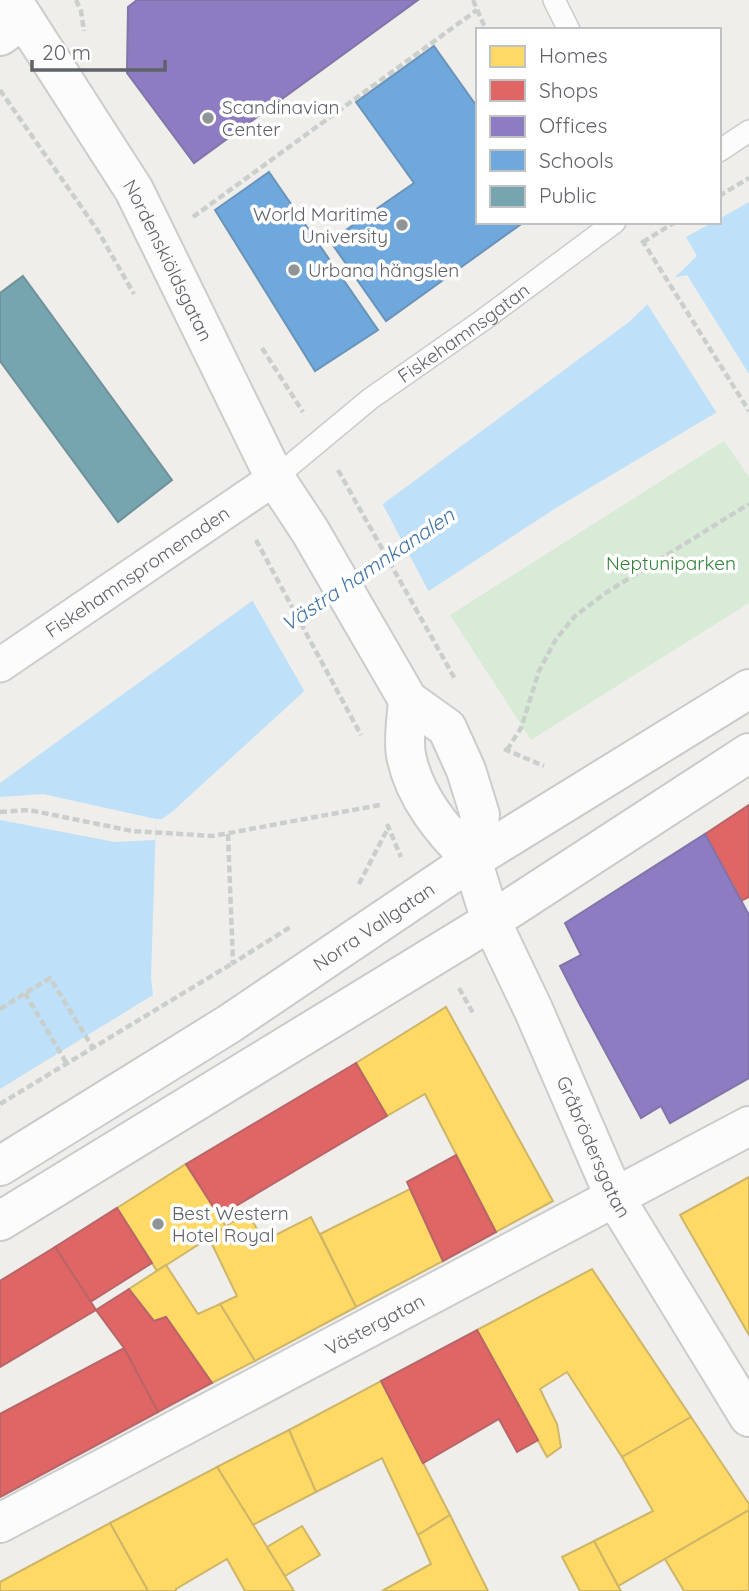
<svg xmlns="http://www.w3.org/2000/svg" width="749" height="1591" viewBox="0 0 749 1591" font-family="Quicksand,sans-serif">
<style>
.green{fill:#d8ebd6}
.water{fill:#bfe0f9}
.pier{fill:#efeeea}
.homes{fill:#ffd966;stroke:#cfb667;stroke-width:2}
.shops{fill:#e06666;stroke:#b96567;stroke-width:2}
.offices{fill:#8e7cc3;stroke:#8074a8;stroke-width:2}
.schools{fill:#6fa8dc;stroke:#6a93b9;stroke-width:2}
.public{fill:#76a5af;stroke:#6f919a;stroke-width:2}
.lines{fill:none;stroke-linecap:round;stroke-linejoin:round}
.service-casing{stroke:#cbcccc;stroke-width:24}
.pedestrian-casing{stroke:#cbcccc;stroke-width:37}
.minor-casing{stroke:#cbcccc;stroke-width:42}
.tertiary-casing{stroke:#cbcccc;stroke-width:42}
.secondary-casing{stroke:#cacacb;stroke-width:42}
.path{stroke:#cacfcc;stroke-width:4.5;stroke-dasharray:7 3.5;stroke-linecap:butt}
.service{stroke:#fdfcfc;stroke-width:21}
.pedestrian{stroke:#fdfcfc;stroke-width:33}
.minor{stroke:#fdfcfc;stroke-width:38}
.tertiary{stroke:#fdfcfc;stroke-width:38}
.secondary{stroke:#fdfcfc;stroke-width:38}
.poi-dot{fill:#919496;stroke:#fff;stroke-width:2.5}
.labels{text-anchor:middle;stroke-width:7;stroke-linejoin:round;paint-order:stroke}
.poi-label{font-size:19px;fill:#5f6368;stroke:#fff;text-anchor:start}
.street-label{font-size:19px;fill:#5f6368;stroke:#fff}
.park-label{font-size:19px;fill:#348238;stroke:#fff}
.water-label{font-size:21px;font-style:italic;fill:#4174aa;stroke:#fff}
</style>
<rect width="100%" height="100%" fill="#efeeea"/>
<!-- green -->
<polygon class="green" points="724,441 749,477 749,603 531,740 450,615"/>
<!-- water -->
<polygon class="water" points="749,202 749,393 556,508 358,637 300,695 173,811 162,819 156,819 151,978 153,995 0,1089 0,783 252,601 629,322 697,256 686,237 713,222 719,222 719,219"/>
<!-- pier -->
<g class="pier">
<polygon points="687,275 749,374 749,397 718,415 646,302 665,282 672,278"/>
<polygon points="381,501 430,594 361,640 306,694 251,598"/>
<polygon points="43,794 156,819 155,840 115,842 0,820 0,797"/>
</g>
<!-- homes -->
<g class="homes">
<polygon points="446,1007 553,1201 496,1232 425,1094 387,1116 356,1063"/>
<polygon points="186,1164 226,1227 157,1271 117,1208"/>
<polygon points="749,1177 749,1335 680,1215"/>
<polygon points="410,1189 443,1261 356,1307 320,1234"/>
<polygon points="247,1212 264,1241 311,1217 356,1307 255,1361 220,1304 237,1296 209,1238"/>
<polygon points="166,1265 198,1314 220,1304 255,1361 212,1383 166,1317 154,1321 129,1289"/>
<polygon points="592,1269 691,1417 622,1457 567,1372 540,1389 557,1424 561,1447 547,1457 477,1330"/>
<polygon points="381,1381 450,1515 418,1535 382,1458 316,1492 289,1430"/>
<polygon points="691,1417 749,1504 749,1510 618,1586 594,1541 653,1511 622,1457"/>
<polygon points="289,1430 316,1492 253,1525 217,1467"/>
<polygon points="217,1467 267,1547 294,1591 245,1591 227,1559 176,1589 176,1591 148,1591 110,1523"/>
<polygon points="749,1510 749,1591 684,1591 665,1559"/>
<polygon points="450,1515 488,1591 382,1591 431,1564 418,1535"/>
<polygon points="110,1523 148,1591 0,1591 0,1582"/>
<polygon points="302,1526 320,1555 285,1576 267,1547"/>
<polygon points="594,1541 618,1586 621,1591 580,1591 562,1557"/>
</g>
<!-- shops -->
<g class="shops">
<polygon points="749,805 749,897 741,901 705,834"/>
<polygon points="356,1063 387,1116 219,1216 186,1164"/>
<polygon points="456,1155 496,1232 443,1261 407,1182"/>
<polygon points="117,1208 152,1263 90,1302 55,1247"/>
<polygon points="55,1247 96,1310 0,1367 0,1281"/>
<polygon points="129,1289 154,1321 166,1317 212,1383 158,1412 124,1348 96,1310"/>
<polygon points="477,1330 538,1440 517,1452 499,1419 423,1463 381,1381"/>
<polygon points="124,1348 158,1412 0,1497 0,1414"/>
</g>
<!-- offices -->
<g class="offices">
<polygon points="137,0 418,0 194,163 127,73 128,7"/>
<polygon points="705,834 749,915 749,1078 670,1123 661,1106 641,1118 579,1003 560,966 581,955 565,923"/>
</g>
<!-- schools -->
<g class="schools">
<polygon points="434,46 478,108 478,222 524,222 386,321 330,241 414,183 356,102"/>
<polygon points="269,172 378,330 315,371 215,210"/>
</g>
<!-- public -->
<polygon class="public" points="23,276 172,480 118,522 0,361 0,293"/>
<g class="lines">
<!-- service casing -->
<g class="service-casing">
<g id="service">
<polyline points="554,0 569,30"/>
<polyline points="719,151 749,131"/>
<path id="s1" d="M275,478L370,399L483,320L615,222"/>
</g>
</g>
<!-- pedestrian casing -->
<g class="pedestrian-casing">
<g id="pedestrian">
<path id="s2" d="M0,665L275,478"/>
</g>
</g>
<!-- minor casing -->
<g class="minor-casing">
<g id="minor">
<polyline points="0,36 24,19"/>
<path id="s3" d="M491,921L533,1009L615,1198L749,1417"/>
<path id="s4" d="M0,1523L749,1126"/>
</g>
</g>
<!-- tertiary casing -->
<g class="tertiary-casing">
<g id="tertiary">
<path id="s5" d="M12,0L134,190L275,478L310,531L408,700L447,728L466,770L480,815L472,860L491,921"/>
<path d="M408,700C407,717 403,738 406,755C414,797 443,831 472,860"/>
</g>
</g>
<!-- secondary casing -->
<g class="secondary-casing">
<g id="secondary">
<path id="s6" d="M0,1166L229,1024L472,860L749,689"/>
<polyline points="0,1221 491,921 749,753"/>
</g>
</g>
<!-- path -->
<g class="path">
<polyline points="76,0 81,11 84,31"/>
<polyline points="473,0 486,30"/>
<polyline points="0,90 98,231 134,294"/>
<polyline points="719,196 749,178"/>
<polyline points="193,217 477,10"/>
<polyline points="642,240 749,411"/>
<polyline points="643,242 675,222"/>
<polyline points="262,348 303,412"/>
<polyline points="338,470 455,679"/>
<polyline points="256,540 361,735"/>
<polyline points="504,749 544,766"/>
<polyline points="507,750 521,728 539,671 556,639 575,616 607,592 749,504"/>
<polyline points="0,812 29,810 132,831 213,836 380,805"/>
<polyline points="387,824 401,857"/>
<polyline points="228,834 233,963 292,926"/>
<polyline points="359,884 387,830"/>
<polyline points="459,988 473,1013"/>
<polyline points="25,993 67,1064"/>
<polyline points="0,1009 50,978 93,1048"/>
<polyline points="0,1104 233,963"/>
</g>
<!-- service -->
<use href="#service" class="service"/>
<!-- pedestrian -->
<use href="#pedestrian" class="pedestrian"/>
<!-- minor -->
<use href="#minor" class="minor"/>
<!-- tertiary -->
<use href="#tertiary" class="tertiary"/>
<!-- secondary -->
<use href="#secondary" class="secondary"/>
</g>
<!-- markers -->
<g class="poi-dot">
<circle cx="208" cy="118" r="7"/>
<circle cx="402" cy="225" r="7"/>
<circle cx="294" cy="270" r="7"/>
<circle cx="158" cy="1224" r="7"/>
</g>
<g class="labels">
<!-- poi labels -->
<g class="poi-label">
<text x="222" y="114">Scandinavian<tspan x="222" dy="22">Center</tspan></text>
<text x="388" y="221" text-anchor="end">World Maritime<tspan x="388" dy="22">University</tspan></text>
<text x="308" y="277">Urbana hängslen</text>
<text x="172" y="1220">Best Western<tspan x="172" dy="22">Hotel Royal</tspan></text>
</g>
<!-- street labels -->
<g class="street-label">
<text dy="7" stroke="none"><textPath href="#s5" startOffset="304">Nordenskiöldsgatan</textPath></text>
<text dy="7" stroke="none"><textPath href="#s1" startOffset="238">Fiskehamnsgatan</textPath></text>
<text dy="7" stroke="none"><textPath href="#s2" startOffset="166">Fiskehamnspromenaden</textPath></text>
<text dy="7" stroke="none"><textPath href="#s6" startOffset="444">Norra Vallgatan</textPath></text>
<text dy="7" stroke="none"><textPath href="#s3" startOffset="248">Gråbrödersgatan</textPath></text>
<text dy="7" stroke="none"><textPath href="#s4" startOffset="424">Västergatan</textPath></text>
</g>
<!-- park labels -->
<g class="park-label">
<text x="671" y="570">Neptuniparken</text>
</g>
<!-- water labels -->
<g class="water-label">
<text transform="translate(368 570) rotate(-34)" y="7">Västra hamnkanalen</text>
</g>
</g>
<!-- legend -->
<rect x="476" y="28" width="245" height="196" fill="#ffffff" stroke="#bfc1c3" stroke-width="2"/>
<rect x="490" y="46" width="35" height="21" fill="#ffd966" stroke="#bfc1c3" stroke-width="2"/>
<text x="539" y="63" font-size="21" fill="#5f6368">Homes</text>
<rect x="490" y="80" width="35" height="21" fill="#e06666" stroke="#bfc1c3" stroke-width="2"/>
<text x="539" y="98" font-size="21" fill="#5f6368">Shops</text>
<rect x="490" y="116" width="35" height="21" fill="#8e7cc3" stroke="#bfc1c3" stroke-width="2"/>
<text x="539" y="133" font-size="21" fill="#5f6368">Offices</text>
<rect x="490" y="150" width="35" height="21" fill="#6fa8dc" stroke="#bfc1c3" stroke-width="2"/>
<text x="539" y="168" font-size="21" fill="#5f6368">Schools</text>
<rect x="490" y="186" width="35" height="21" fill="#76a5af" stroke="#bfc1c3" stroke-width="2"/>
<text x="539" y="203" font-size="21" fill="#5f6368">Public</text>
<!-- scale -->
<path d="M32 60v10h133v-10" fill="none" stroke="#5f6368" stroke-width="3.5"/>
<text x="42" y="60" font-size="21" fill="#5f6368" stroke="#ffffff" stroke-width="5" paint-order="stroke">20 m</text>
</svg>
